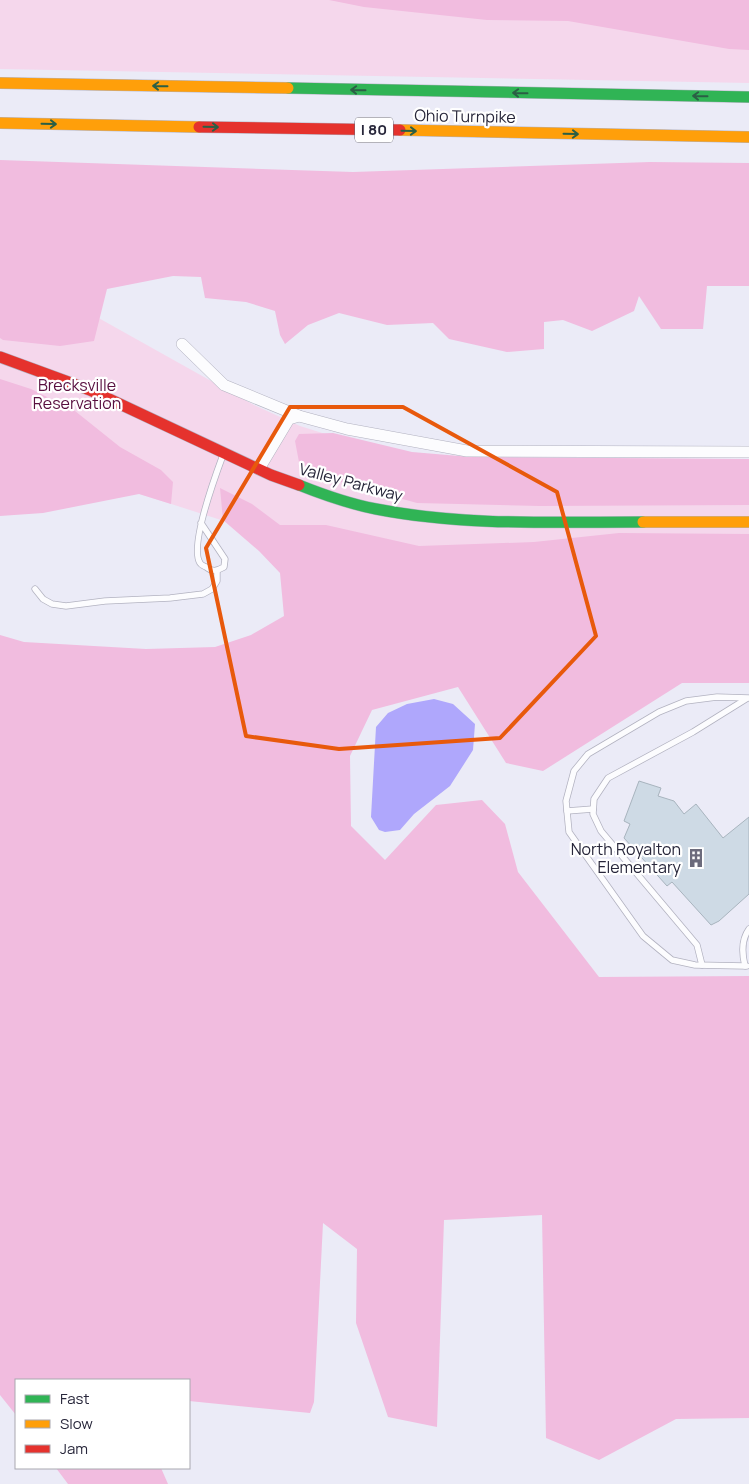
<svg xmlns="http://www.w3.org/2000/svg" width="749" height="1484" viewBox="0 0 749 1484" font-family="Manrope,sans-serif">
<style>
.green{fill:#f5d7ec}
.forest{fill:#f1bcdf}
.water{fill:#afa7fc}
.building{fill:#cedae5;stroke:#a8b4be}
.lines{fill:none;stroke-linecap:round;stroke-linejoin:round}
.lane-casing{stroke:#b2b2c0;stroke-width:7}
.street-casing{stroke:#b2b2c0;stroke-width:12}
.fast-casing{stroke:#b2b2c0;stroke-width:12}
.slow-casing{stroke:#b2b2c0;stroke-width:12}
.jam-casing{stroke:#b2b2c0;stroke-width:12}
.lane{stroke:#fcfcfe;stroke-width:5.5}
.street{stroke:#fcfcfe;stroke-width:11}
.fast{stroke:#30b455;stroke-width:11}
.slow{stroke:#ff9f0a;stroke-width:11}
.jam{stroke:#e5322d;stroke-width:11}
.oneway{stroke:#2b5f45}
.marked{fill:none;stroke:#e8590c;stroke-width:4;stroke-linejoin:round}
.labels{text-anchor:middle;stroke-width:4.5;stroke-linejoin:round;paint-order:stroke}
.shield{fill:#fff;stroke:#686775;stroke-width:1}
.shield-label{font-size:15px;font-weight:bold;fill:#27263a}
.street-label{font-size:16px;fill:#27263a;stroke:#fff}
.park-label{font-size:16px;fill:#580e3f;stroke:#fff}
.poi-label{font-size:16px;fill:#27263a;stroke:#fff;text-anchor:end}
</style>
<rect width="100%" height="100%" fill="#ebebf7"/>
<!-- green -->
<g class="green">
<polygon points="0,0 749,0 749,83 0,69"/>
<polygon points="0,280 45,288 254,405 300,426 354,443 427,458 749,463 749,576 302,546 0,449"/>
</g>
<!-- forest -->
<g class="forest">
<polygon points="329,0 749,0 749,50 729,49 568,21 487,20 364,7"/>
<polygon points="0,160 353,172 650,162 749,163 749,286 707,286 703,329 661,329 639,296 634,311 592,331 563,320 544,322 544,349 507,352 449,339 433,323 387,325 339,313 308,325 285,344 280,335 275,311 246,302 205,298 201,277 173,276 107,289 94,341 60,346 3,340 0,338"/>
<polygon points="0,379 31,389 75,411 120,447 161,470 173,482 171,504 139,494 43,513 0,516"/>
<polygon points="333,433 412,452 471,457 749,459 749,505 540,506 417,503 312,474 299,462 295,441 299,434"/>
<polygon points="220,488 252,504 280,525 326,525 419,546 534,542 619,533 749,534 749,683 682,683 543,771 506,763 458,687 372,710 350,756 351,826 385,860 436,805 482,800 505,824 518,872 599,977 749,976 749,1418 676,1419 599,1460 546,1438 542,1215 444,1220 437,1427 388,1417 356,1323 357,1249 323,1223 314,1402 310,1413 189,1401 189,1380 16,1380 16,1415 0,1395 0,635 24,642 146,649 215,647 251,635 284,616 280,573 259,551 223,520"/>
<polygon points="56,1468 161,1468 168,1484 68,1484"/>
</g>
<!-- water -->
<polygon class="water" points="434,699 453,704 475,724 473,750 450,786 414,814 400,830 385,832 379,830 371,817 376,727 388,713 407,704"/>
<!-- building -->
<polygon class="building" points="639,781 661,788 658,796 674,801 684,814 696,804 723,838 749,817 749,894 719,921 711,925 672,882 667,886 624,838 630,824 624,821"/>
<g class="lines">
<!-- lane casing -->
<g class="lane-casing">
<g id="lane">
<path d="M201,523L225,559L224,567C217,571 212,572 206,567C204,566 201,565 200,563C189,546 216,474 223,455"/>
<polyline points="35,589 43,599 52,604 66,606 105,601 170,598 203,594 212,589 217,581 217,571"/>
<polyline points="567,811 593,809"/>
<polyline points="702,965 697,945 601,831 593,814 594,799 608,778 693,732 746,699"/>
<polyline points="745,966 695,965 672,960 643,936 569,832 566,801 574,771 588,754 659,712 686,701 717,697 749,698"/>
<path d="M747,966H745C742,954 741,940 749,929"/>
</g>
</g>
<!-- street casing -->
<g class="street-casing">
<g id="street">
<polyline points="182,344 224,385 299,416 347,429 467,451 749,452"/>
<polyline points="259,469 289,419 299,416"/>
</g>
</g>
<!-- fast casing -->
<g class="fast-casing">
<g id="fast">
<polyline points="288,88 749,97"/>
<path d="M299,485C324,495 350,504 376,509C463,526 554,522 643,522"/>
</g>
</g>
<!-- slow casing -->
<g class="slow-casing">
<g id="slow">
<polyline points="0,83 288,88"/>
<polyline points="0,123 199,127"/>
<polyline points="400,130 749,137"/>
<polyline points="643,522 749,522"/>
</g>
</g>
<!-- jam casing -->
<g class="jam-casing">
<g id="jam">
<polyline points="199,127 400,130"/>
<polyline points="0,357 90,390 271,475 299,485"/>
</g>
</g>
<!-- lane -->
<use href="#lane" class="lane"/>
<!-- street -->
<use href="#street" class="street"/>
<!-- fast -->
<use href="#fast" class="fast"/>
<!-- slow -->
<use href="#slow" class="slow"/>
<!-- jam -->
<use href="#jam" class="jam"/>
</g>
<!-- one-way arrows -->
<defs><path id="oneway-shaft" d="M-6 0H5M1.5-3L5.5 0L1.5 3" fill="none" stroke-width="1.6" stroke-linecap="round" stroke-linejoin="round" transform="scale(1.25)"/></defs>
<g class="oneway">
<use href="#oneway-shaft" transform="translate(160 86) rotate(-179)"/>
<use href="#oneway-shaft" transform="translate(358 90) rotate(-179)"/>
<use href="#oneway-shaft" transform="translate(520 93) rotate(-179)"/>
<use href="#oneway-shaft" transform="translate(700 96) rotate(-179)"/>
<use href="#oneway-shaft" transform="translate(49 124) rotate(1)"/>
<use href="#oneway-shaft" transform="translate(211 127) rotate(1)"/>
<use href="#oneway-shaft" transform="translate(409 131) rotate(1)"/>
<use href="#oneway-shaft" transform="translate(571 134) rotate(1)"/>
</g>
<!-- marked area -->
<path class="marked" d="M290,407H403L557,492L596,636L500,738L339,749L246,736L206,548Z"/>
<!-- icons -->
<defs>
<g id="building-bare" transform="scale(1.5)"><path d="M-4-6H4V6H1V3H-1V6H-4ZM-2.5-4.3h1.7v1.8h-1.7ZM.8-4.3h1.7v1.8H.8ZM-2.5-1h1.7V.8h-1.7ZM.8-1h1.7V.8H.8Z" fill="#6c6b7c" stroke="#fff" stroke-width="2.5" paint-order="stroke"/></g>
</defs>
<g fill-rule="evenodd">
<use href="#building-bare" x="696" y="858"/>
</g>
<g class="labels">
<!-- shield labels -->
<rect class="shield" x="355" y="117.5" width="38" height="25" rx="4"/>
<g class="shield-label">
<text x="374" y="135">I 80</text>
</g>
<!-- street labels -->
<g class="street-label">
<text transform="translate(465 116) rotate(1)" y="6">Ohio Turnpike</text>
<text transform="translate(351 482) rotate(15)" y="6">Valley Parkway</text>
</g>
<!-- park labels -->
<g class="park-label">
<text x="77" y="391">Brecksville<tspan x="77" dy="18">Reservation</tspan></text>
</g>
<!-- poi labels -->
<g class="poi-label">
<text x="681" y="855">North Royalton<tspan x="681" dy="18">Elementary</tspan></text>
</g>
</g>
<!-- legend -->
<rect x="15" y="1379" width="175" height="90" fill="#ffffff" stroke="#a9a8b0"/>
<rect x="25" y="1395" width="25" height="8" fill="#30b455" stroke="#a9a8b0"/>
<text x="60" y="1404" font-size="15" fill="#27263a">Fast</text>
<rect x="25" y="1420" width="25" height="8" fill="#ff9f0a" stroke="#a9a8b0"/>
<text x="60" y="1429" font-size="15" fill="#27263a">Slow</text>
<rect x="25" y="1445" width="25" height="8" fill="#e5322d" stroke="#a9a8b0"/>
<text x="60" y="1454" font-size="15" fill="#27263a">Jam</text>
</svg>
